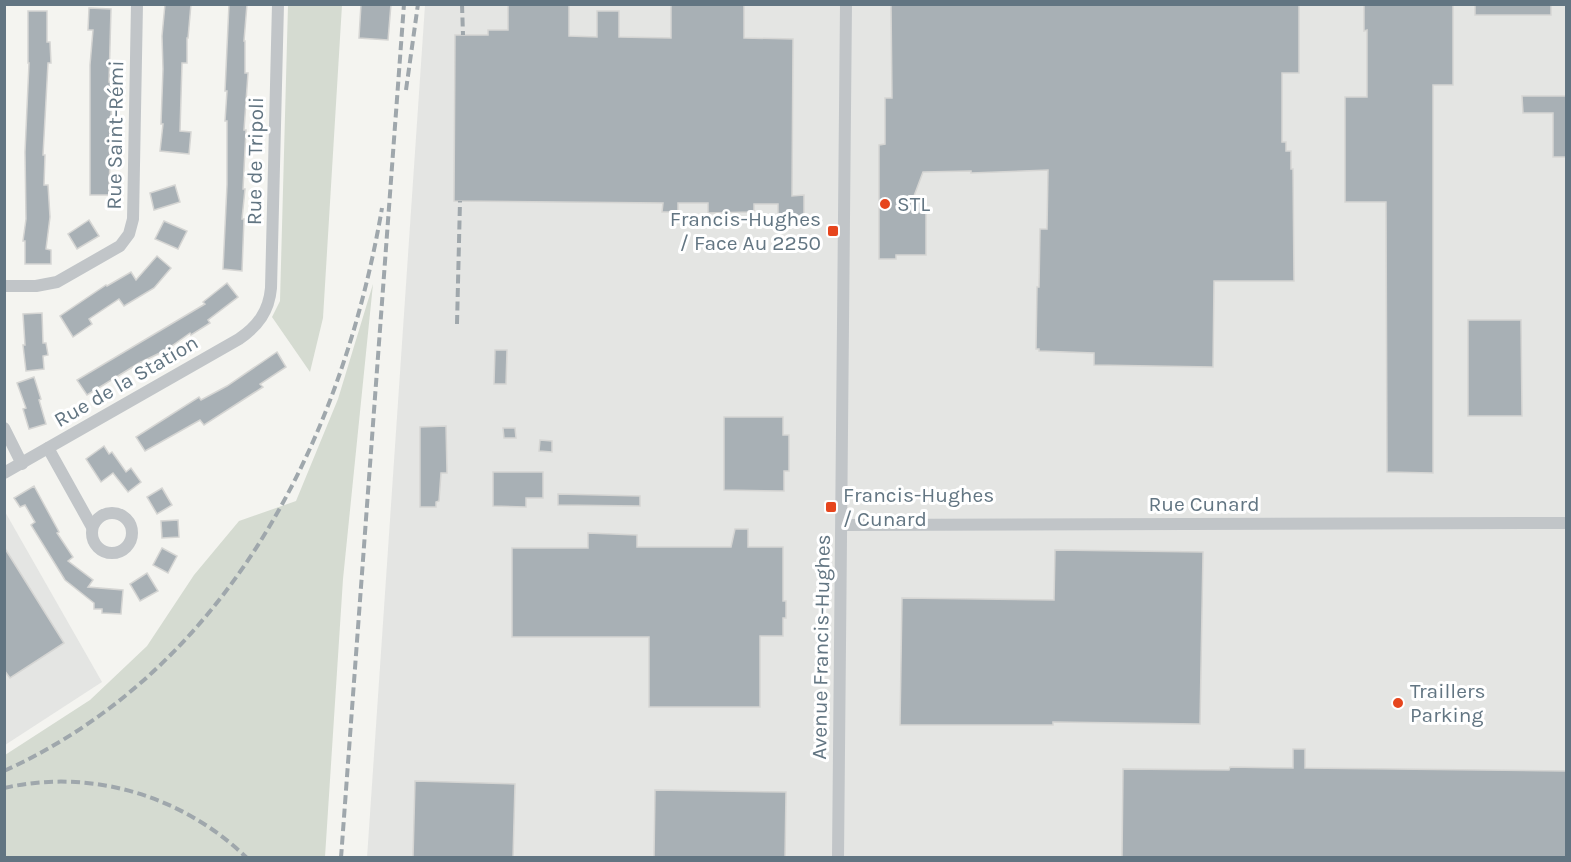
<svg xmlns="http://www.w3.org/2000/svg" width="1571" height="862" viewBox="0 0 1571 862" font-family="Karla,sans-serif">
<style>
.built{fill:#e4e5e3}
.green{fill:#d5dbd1}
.building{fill:#a8b0b5;stroke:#d5d5d3;stroke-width:1.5}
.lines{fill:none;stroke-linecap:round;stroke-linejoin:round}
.street{stroke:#c1c5c8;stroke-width:12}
.rail{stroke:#9fa7ac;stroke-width:4;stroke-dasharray:9 4.5;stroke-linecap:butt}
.poi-dot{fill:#e6451d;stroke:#fff;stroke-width:2}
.labels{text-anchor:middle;stroke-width:6;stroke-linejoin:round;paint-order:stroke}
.street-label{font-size:21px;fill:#627582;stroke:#fff}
.poi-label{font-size:21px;fill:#627582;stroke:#fff;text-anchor:start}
</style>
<rect width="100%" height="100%" fill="#f4f4f0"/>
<!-- built -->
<g class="built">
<polygon points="425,5 1566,5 1566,857 367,858"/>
<polygon points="4,510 102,682 5,745 4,745"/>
</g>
<!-- green -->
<g class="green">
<polygon points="288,5 342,5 323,318 310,372 272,317 280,301"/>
<polygon points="373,284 343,579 325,857 5,857 5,755 90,700 147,646 194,575 239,521 296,501 338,399"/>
</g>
<!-- building -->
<g class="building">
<polygon points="165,4 191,4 188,38 187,38 187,63 182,63 180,131 191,132 189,154 160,151 163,124 161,124 163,69 162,36"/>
<polygon points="229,4 247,4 244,41 245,41 245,73 248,73 244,130 246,130 243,189 245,189 242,219 244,219 242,271 223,269 227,185 227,121 225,121 227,91 225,91"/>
<polygon points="361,4 391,4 388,40 359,38"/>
<polygon points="508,4 569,4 569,36 597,37 597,11 619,11 619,37 671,38 671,4 744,4 744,38 793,39 792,196 804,195 804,226 781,226 781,218 778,218 778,204 754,204 754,212 708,213 708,203 678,203 678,212 662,212 663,203 454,201 455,35 488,35 488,30 508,30"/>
<polygon points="891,4 1299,4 1299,73 1282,73 1282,142 1286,142 1286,151 1291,151 1291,169 1293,169 1294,281 1214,281 1213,367 1094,365 1094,353 1039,351 1039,349 1036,349 1037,287 1039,287 1040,229 1047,229 1048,170 971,173 971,171 923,172 914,196 926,200 926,255 896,255 896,259 879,259 879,145 885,144 885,98 892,98"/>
<polygon points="1364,4 1453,4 1453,85 1433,85 1433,473 1387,472 1386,202 1345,202 1345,97 1367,97 1367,30 1364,31"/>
<rect x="1475" y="4" width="76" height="11"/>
<polygon points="89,8 111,9 109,82 112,82 109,195 90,195 90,65 93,30 88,30"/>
<polygon points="28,11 47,11 47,42 50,42 51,63 48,63 43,155 45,155 44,185 48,185 50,217 46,249 51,250 51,264 25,264 25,241 23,241 26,219 25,152 29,63 28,63"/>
<polygon points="1522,96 1566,96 1566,157 1553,157 1553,113 1523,113"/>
<polygon points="175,185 180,202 154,210 150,193"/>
<polygon points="89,220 99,236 77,249 68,234"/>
<polygon points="164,221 187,231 178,249 155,239"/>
<polygon points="157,256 171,268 154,288 124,306 119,299 89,319 92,324 73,337 60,316 106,285 107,286 131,272 136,280"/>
<polygon points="227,283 238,297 208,320 210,323 191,335 190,333 166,350 139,363 87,395 77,380 205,304 203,302"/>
<polygon points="42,313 43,343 46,343 48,355 43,356 44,369 26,371 23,345 25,345 23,314"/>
<polygon points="1468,320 1521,320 1522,416 1468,416"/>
<polygon points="495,350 507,350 506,384 494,384"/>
<polygon points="277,352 286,367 260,384 263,387 204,425 200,420 145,451 136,437 199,397 201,400 227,386"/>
<polygon points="34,377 41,399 39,400 46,424 29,429 23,409 26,408 17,383"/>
<polygon points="724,417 783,417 783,435 789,435 789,471 784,471 784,491 724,490"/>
<polygon points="446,426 447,473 441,473 439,501 436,502 436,507 420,507 420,427"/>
<polygon points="503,428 515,428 516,438 504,438"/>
<polygon points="540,440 552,441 552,452 539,451"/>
<polygon points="104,446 109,454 112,452 126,472 131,468 141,482 128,492 113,473 101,482 86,459"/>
<polygon points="493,472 543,472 543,498 526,498 526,507 493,506"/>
<polygon points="34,486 59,532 57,533 73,557 68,561 93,580 88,587 123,590 121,614 102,613 102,609 94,609 94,603 65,580 31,525 35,522 25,505 20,507 14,498"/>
<polygon points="162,488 172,505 157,514 147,497"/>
<polygon points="558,494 640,496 640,506 558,505"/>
<polygon points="178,520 179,537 162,538 161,521"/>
<polygon points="735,529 748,529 748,547 783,547 783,601 786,601 786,618 783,618 783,636 760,636 760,707 649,707 649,637 512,637 512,548 588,548 588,533 637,535 637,547 731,547"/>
<polygon points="4,547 64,643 10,678 4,670"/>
<polygon points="162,548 177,556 168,573 153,565"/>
<polygon points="1055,550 1203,552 1200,724 1053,722 1053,725 900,725 902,598 1054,600"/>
<polygon points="147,573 158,591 140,601 130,584"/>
<polygon points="1293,749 1305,749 1305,768 1566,771 1566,858 1122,858 1123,769 1229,770 1230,767 1293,768"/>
<polygon points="415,781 515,784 513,858 413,858"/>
<polygon points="655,790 786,792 785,857 654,858"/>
</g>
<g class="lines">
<!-- street -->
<g class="street">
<polyline points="4,286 36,286 57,282 120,246 129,234 133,219 137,4"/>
<polyline points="4,428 22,464"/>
<polyline points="48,448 92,527"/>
<path d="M4,473L239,339C258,326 269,311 271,288L278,4"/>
<circle cx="112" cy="533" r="20"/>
<polyline points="842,525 1566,523"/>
<polyline points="838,858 846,4"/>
</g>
<!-- rail -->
<g class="rail">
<polyline points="462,4 463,35"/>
<polyline points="406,90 418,4"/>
<polyline points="457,324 460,201"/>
<path d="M4,771C228,669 342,441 382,208"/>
<path d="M4,788C92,768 183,796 247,858"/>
<polyline points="341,858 404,4"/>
</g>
</g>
<!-- markers -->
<g class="poi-dot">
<circle cx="885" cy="204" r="6"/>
<rect x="827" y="225" width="12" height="12" rx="3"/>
<rect x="825" y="501" width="12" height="12" rx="3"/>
<circle cx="1398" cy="703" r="6"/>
</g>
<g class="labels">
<!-- street labels -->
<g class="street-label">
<text transform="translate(115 135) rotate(-89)" y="7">Rue Saint-Rémi</text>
<text transform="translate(255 161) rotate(-89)" y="7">Rue de Tripoli</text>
<text transform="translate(126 381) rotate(-30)" y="7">Rue de la Station</text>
<text x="1204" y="511">Rue Cunard</text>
<text transform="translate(821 647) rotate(-89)" y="7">Avenue Francis-Hughes</text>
</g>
<!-- poi labels -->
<g class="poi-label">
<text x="897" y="211">STL</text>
<text x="821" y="226" text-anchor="end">Francis-Hughes<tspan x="821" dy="24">/ Face Au 2250</tspan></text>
<text x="843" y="502">Francis-Hughes<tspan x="843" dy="24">/ Cunard</tspan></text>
<text x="1410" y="698">Traillers<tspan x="1410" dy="24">Parking</tspan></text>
</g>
</g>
<!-- border -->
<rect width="1571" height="862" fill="none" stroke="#627582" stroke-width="12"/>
</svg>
